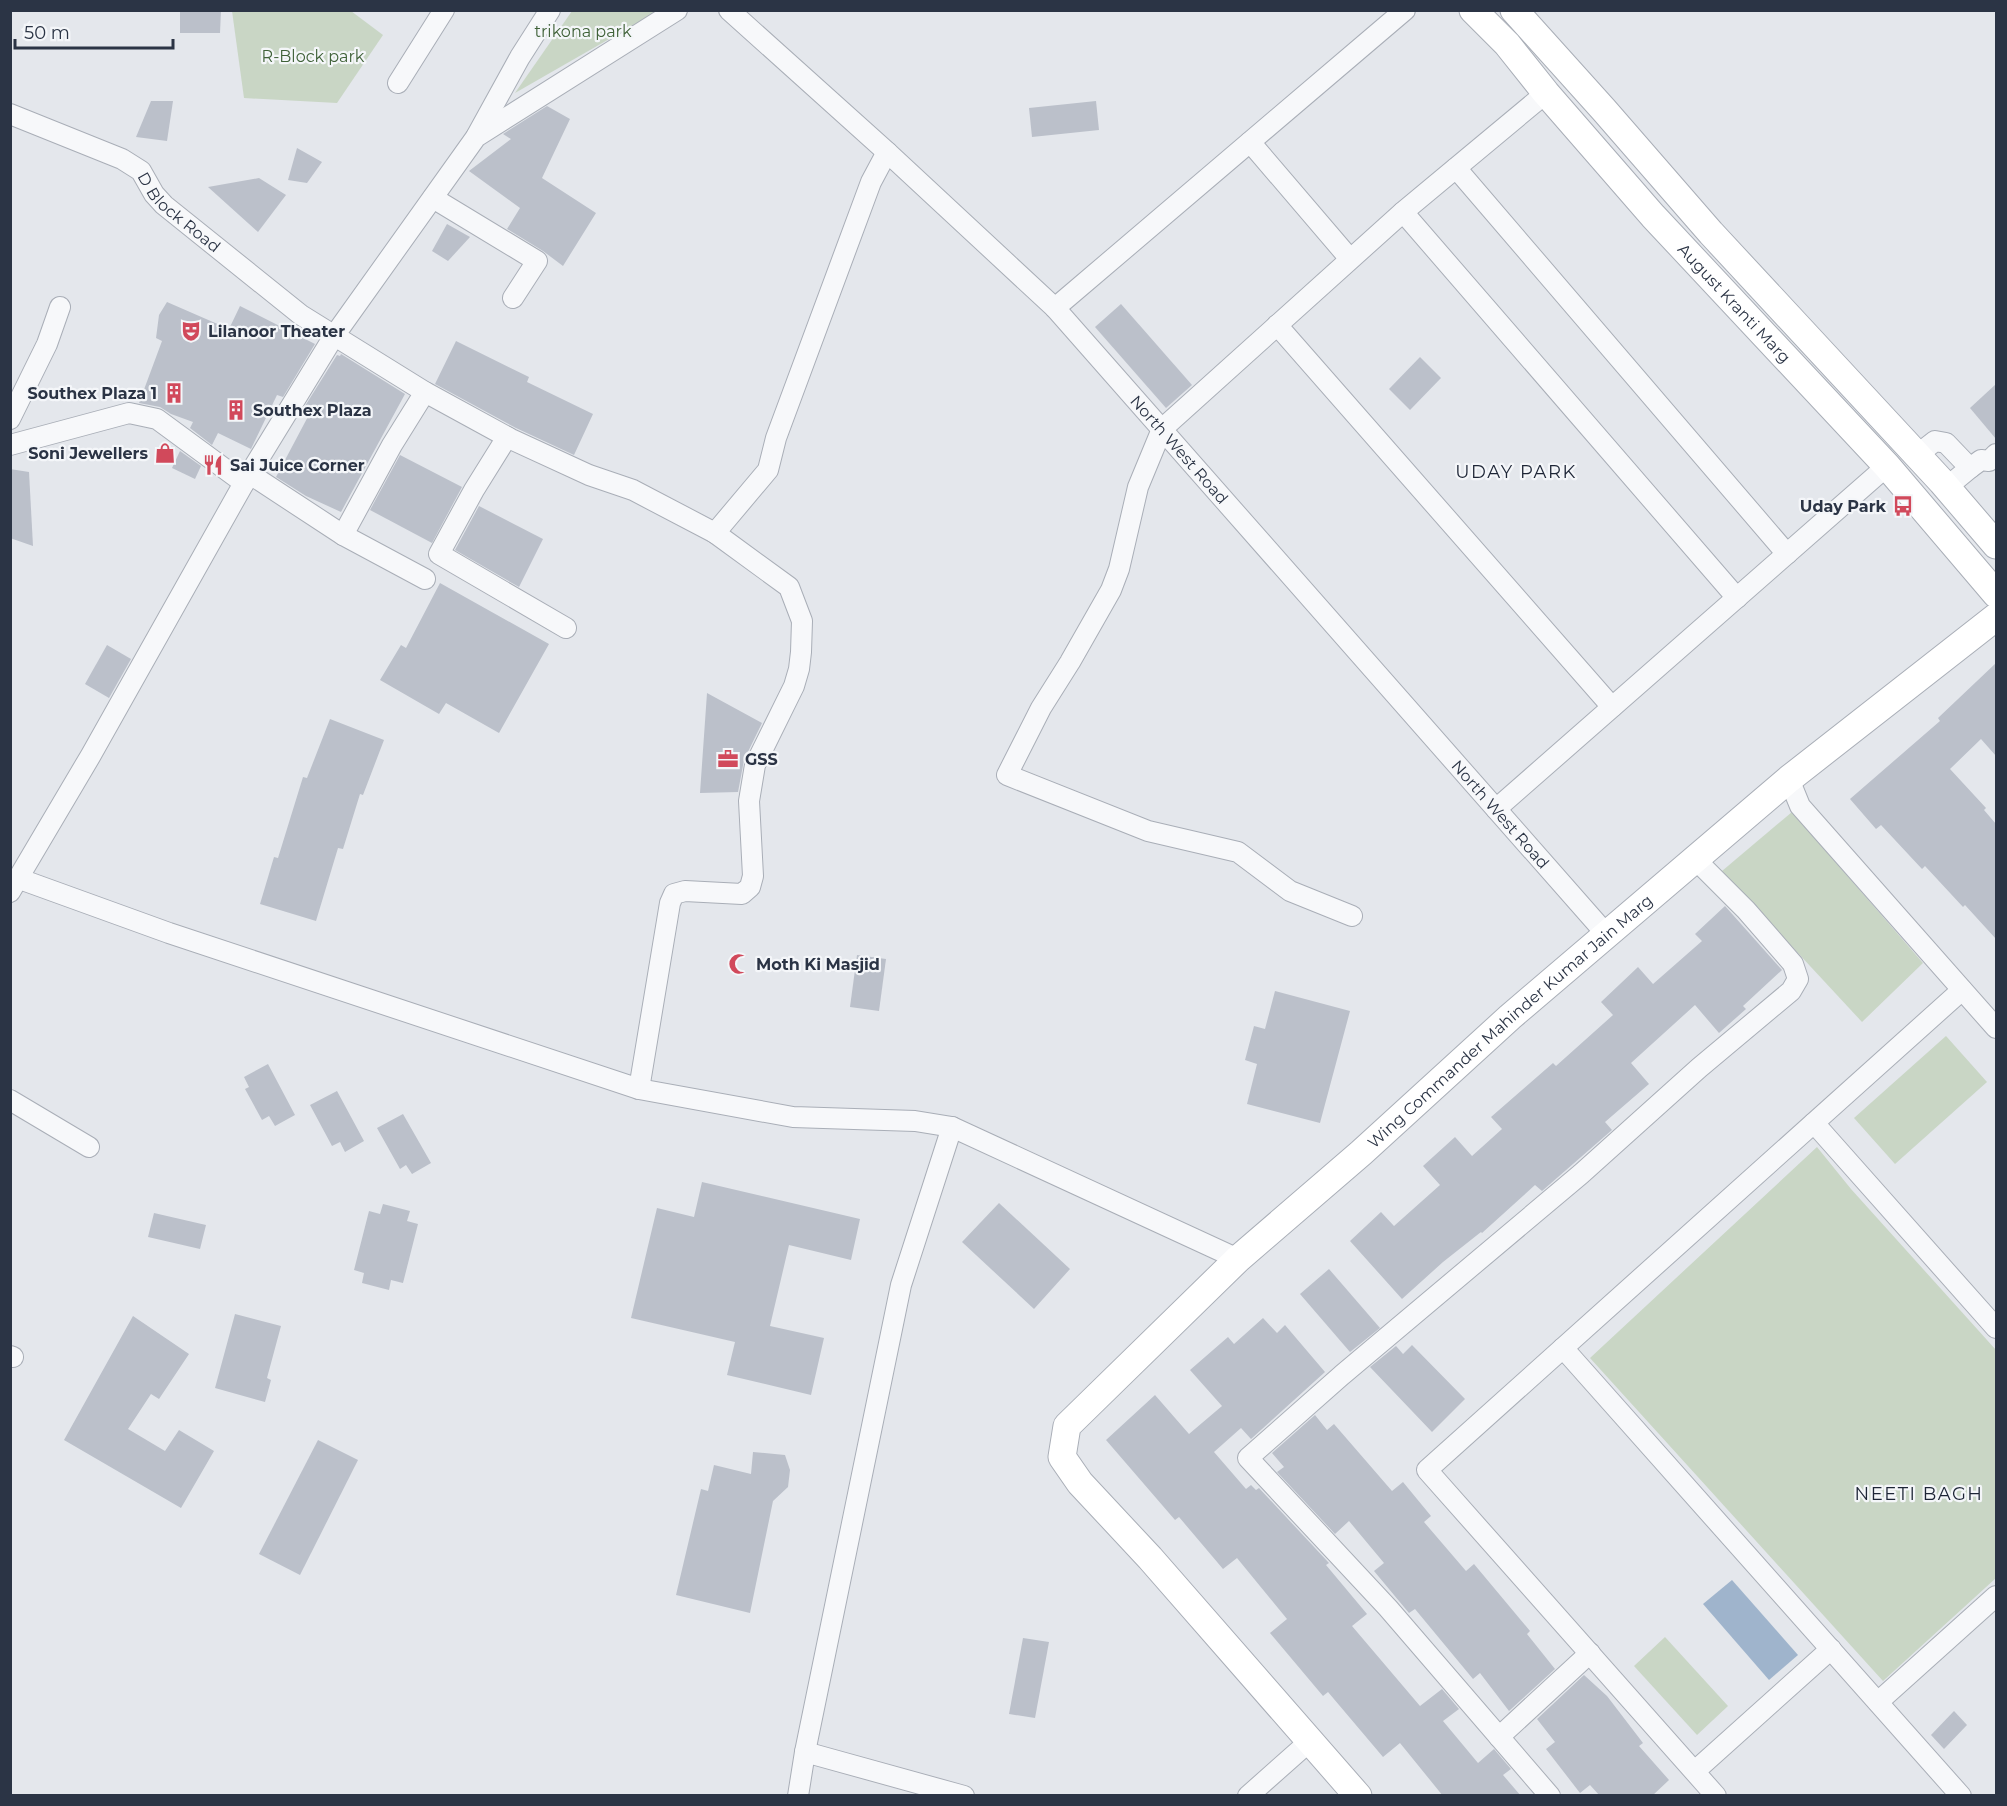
<svg xmlns="http://www.w3.org/2000/svg" width="2007" height="1806" viewBox="0 0 2007 1806" font-family="Montserrat,sans-serif">
<style>
.green{fill:#c9d6c5}
.water{fill:#9fb4cc}
.building{fill:#bbc0ca}
.lines{fill:none;stroke-linecap:round;stroke-linejoin:round}
.street-casing{stroke:#a9aeb7;stroke-width:22}
.secondary-casing{stroke:#a9aeb7;stroke-width:29}
.street{stroke:#f7f8fa;stroke-width:20}
.secondary{stroke:#fff;stroke-width:27}
.labels{text-anchor:middle;stroke-width:4.5;stroke-linejoin:round;paint-order:stroke}
.park-label{font-size:16px;fill:#3f6138;stroke:#f4f6f9}
.street-label{font-size:16px;fill:#2b3445;stroke:#f4f6f9}
.poi-label{font-size:16px;font-weight:bold;fill:#2b3445;stroke:#f4f6f9;text-anchor:start}
.neighbourhood-label{font-size:18px;letter-spacing:1.5px;fill:#1d2536;stroke:#f4f6f9}
</style>
<rect width="100%" height="100%" fill="#e4e7ec"/>
<!-- green -->
<g class="green">
<polygon points="232,11 351,11 383,35 337,103 244,98"/>
<polygon points="572,11 658,11 515,93"/>
<polygon points="1792,812 1923,963 1862,1022 1722,871"/>
<polygon points="1946,1036 1987,1082 1895,1164 1854,1118"/>
<polygon points="1817,1147 1851,1189 1996,1350 1996,1578 1883,1681 1590,1358"/>
<polygon points="1665,1637 1728,1706 1697,1735 1634,1666"/>
</g>
<!-- water -->
<polygon class="water" points="1732,1580 1798,1655 1769,1680 1703,1604"/>
<!-- building -->
<g class="building">
<polygon points="196,10 221,10 220,33 180,33 180,12"/>
<polygon points="151,101 173,101 167,141 136,137"/>
<polygon points="1096,101 1099,130 1032,137 1029,108"/>
<polygon points="547,106 570,119 542,178 596,213 563,266 543,251 507,229 520,208 469,171 511,139 503,134"/>
<polygon points="297,148 322,162 307,183 288,180"/>
<polygon points="259,178 286,195 258,232 208,187"/>
<polygon points="447,224 470,237 448,261 432,251"/>
<polygon points="167,302 229,329 240,306 315,344 283,397 277,395 251,449 218,433 212,445 190,428 193,422 171,414 160,407 139,403 162,341 156,338 159,315"/>
<polygon points="1121,304 1192,385 1166,408 1095,327"/>
<polygon points="456,341 529,377 527,382 593,414 574,455 516,428 435,384"/>
<polygon points="341,354 405,394 341,512 306,496 276,477 312,409 305,406 337,355 340,356"/>
<polygon points="1420,357 1441,378 1410,410 1389,389"/>
<polygon points="1996,384 1996,439 1970,408"/>
<polygon points="180,451 201,466 195,479 172,468"/>
<polygon points="400,455 462,487 432,543 370,510"/>
<polygon points="10,469 29,472 33,546 10,538"/>
<polygon points="479,506 543,539 519,587 455,550"/>
<polygon points="440,583 549,644 499,733 446,703 439,714 380,680 401,645 406,648"/>
<polygon points="107,645 131,659 109,698 85,684"/>
<polygon points="1996,663 1996,756 1981,739 1950,769 1986,808 1984,810 1996,824 1996,939 1965,905 1963,907 1925,866 1922,869 1881,825 1876,829 1850,799 1940,721 1938,718"/>
<polygon points="707,693 762,723 744,760 738,792 700,793"/>
<polygon points="330,719 384,740 363,795 360,794 343,849 338,848 316,921 260,904 274,857 278,858 303,777 307,778"/>
<polygon points="1725,906 1782,970 1743,1006 1746,1009 1719,1033 1695,1005 1631,1063 1649,1084 1605,1122 1612,1130 1542,1191 1535,1185 1482,1233 1481,1232 1443,1262 1402,1299 1350,1241 1381,1212 1394,1226 1440,1185 1423,1166 1455,1137 1472,1156 1502,1129 1491,1117 1553,1063 1556,1066 1613,1015 1601,1002 1638,967 1653,984 1702,941 1695,934"/>
<polygon points="857,955 886,959 879,1011 850,1007"/>
<polygon points="1275,991 1350,1011 1320,1123 1247,1104 1257,1064 1245,1060 1254,1026 1265,1029"/>
<polygon points="268,1064 295,1115 275,1126 269,1116 262,1120 245,1089 249,1087 244,1077"/>
<polygon points="337,1091 364,1141 345,1152 340,1142 332,1146 310,1105"/>
<polygon points="403,1114 431,1163 412,1174 406,1165 400,1169 377,1128"/>
<polygon points="702,1182 860,1219 851,1260 789,1245 770,1326 824,1338 811,1395 727,1375 735,1342 631,1318 657,1208 694,1217"/>
<polygon points="999,1203 1070,1269 1034,1309 962,1242"/>
<polygon points="383,1204 410,1211 407,1221 418,1224 403,1283 391,1280 389,1290 362,1283 364,1273 354,1270 369,1211 380,1214"/>
<polygon points="154,1213 206,1225 200,1249 148,1237"/>
<polygon points="1329,1269 1380,1328 1350,1352 1300,1294"/>
<polygon points="235,1314 281,1326 267,1378 271,1380 265,1402 215,1388"/>
<polygon points="133,1316 189,1354 159,1399 151,1394 128,1429 165,1451 179,1430 214,1451 181,1508 64,1440"/>
<polygon points="1263,1318 1277,1333 1285,1325 1325,1372 1251,1439 1241,1428 1214,1452 1246,1489 1251,1485 1256,1490 1259,1488 1329,1563 1326,1565 1367,1614 1352,1626 1420,1706 1442,1689 1459,1709 1443,1721 1478,1763 1494,1749 1511,1769 1503,1775 1521,1796 1443,1796 1400,1743 1383,1757 1328,1692 1323,1696 1270,1633 1287,1619 1237,1558 1223,1569 1179,1517 1175,1520 1106,1440 1155,1395 1189,1434 1222,1406 1190,1370 1228,1337 1234,1344"/>
<polygon points="1412,1345 1465,1399 1432,1432 1370,1367 1396,1346 1403,1354"/>
<polygon points="1315,1415 1327,1430 1334,1424 1392,1491 1403,1482 1431,1516 1424,1522 1466,1571 1474,1564 1530,1631 1527,1634 1555,1669 1509,1711 1480,1673 1473,1679 1415,1609 1409,1613 1374,1571 1384,1563 1349,1521 1335,1534 1277,1472 1284,1467 1272,1453"/>
<polygon points="318,1440 358,1460 300,1575 259,1554"/>
<polygon points="753,1452 785,1455 790,1470 788,1487 773,1501 750,1613 676,1595 701,1489 708,1491 714,1465 751,1474"/>
<polygon points="1023,1638 1049,1642 1035,1718 1009,1714"/>
<polygon points="1584,1675 1607,1696 1643,1743 1639,1746 1669,1780 1652,1796 1600,1796 1590,1785 1580,1793 1546,1749 1555,1742 1537,1719"/>
<polygon points="1954,1711 1967,1725 1944,1749 1931,1735"/>
</g>
<g class="lines">
<!-- street casing -->
<g class="street-casing">
<g id="street">
<path id="s1" d="M729,10L887,152L1055,308L1607,935"/>
<polyline points="398,83 444,10"/>
<path id="s2" d="M10,114L122,159L141,171L154,194L164,205L301,315L425,392L511,439L589,475L633,490L715,533L789,587L802,621L801,652L799,669L794,686L755,765L749,801L753,876L750,887L742,894L685,891L674,894L670,903L639,1089"/>
<polyline points="477,135 520,57 550,10"/>
<polyline points="1250,142 1350,259"/>
<polyline points="1456,168 1787,554"/>
<polyline points="433,198 537,261 513,298"/>
<polyline points="1403,212 1737,598"/>
<polyline points="1055,308 1405,10"/>
<polyline points="1277,325 1612,707"/>
<polyline points="10,419 47,344 60,307"/>
<polyline points="507,437 474,490 439,554 566,628"/>
<polyline points="10,445 129,413 157,419 244,483"/>
<polyline points="1917,455 1935,441 1946,443 1970,468 1947,487"/>
<polyline points="1970,468 1981,460 1989,461 1996,454"/>
<polyline points="250,474 343,535 425,579"/>
<polyline points="715,533 768,470 776,438 871,182 887,152"/>
<polyline points="343,535 392,445 425,392"/>
<polyline points="1789,779 1800,806 1996,1028"/>
<polyline points="1496,809 1887,466"/>
<polyline points="17,878 169,933 639,1089 793,1117 915,1121 952,1127 1238,1259"/>
<polyline points="10,892 91,755 244,483 334,336 476,137 677,10"/>
<polyline points="1352,916 1290,891 1238,852 1148,831 1007,775 1041,708 1070,662 1111,590 1119,569 1138,487 1162,429 1403,212 1546,93"/>
<polyline points="10,1100 89,1147"/>
<polyline points="1814,1123 1996,1328"/>
<polyline points="1563,1348 1961,1796"/>
<polyline points="10,1356 13,1357"/>
<polyline points="1878,1702 1996,1596"/>
<polyline points="1499,1737 1590,1653"/>
<polyline points="805,1752 964,1796"/>
<polyline points="1695,1771 1831,1649"/>
<polyline points="798,1796 805,1752 901,1285 952,1127"/>
<polyline points="1248,1796 1310,1741"/>
<polyline points="1550,1796 1388,1608 1248,1458 1342,1375 1581,1174 1699,1068 1791,991 1798,979 1793,964 1746,910 1695,859"/>
<polyline points="1716,1796 1427,1470 1962,990"/>
</g>
</g>
<!-- secondary casing -->
<g class="secondary-casing">
<g id="secondary">
<path id="s3" d="M1473,10L1507,44L1546,93L1653,216L1887,466L1996,594"/>
<polyline points="1514,10 1604,110 1711,233 1942,482 1996,545"/>
<path id="s4" d="M1358,1796L1150,1558L1080,1483L1062,1457L1067,1426L1238,1259L1361,1153L1510,1017L1789,779L1996,617"/>
</g>
</g>
<!-- street -->
<use href="#street" class="street"/>
<!-- secondary -->
<use href="#secondary" class="secondary"/>
</g>
<!-- icons -->
<defs>
<g id="theatre-bare" transform="scale(1.62)"><path d="M-5-5.5Q0-4 5-5.5V0Q5 5 0 6Q-5 5-5 0ZM-3.3-2.5H-1v1.5H-3.3ZM1-2.5H3.3v1.5H1ZM-2.8 1Q0 5.5 2.8 1Z" fill="#d1495b" stroke="#f4f6f9" stroke-width="2.5" paint-order="stroke"/></g>
<g id="building-bare" transform="scale(1.62)"><path d="M-4-6H4V6H1V3H-1V6H-4ZM-2.5-4.3h1.7v1.8h-1.7ZM.8-4.3h1.7v1.8H.8ZM-2.5-1h1.7V.8h-1.7ZM.8-1h1.7V.8H.8Z" fill="#d1495b" stroke="#f4f6f9" stroke-width="2.5" paint-order="stroke"/></g>
<g id="shop-bare" transform="scale(1.62)"><path d="M-5-2.5h2.3a2.7 3.5 0 0 1 5.4 0H5L5.5 6h-11ZM-1.5-2.5h3a1.5 2.3 0 0 0-3 0Z" fill="#d1495b" stroke="#f4f6f9" stroke-width="2.5" paint-order="stroke"/></g>
<g id="restaurant-bare" transform="scale(1.62)"><path d="M-5-6h1v4h1v-4h1v4h1v-4h1v5L-1.5 .5V6h-2V.5L-5-1ZM5-6V6H3V1.5H1.5Q1.5-4 5-6Z" fill="#d1495b" stroke="#f4f6f9" stroke-width="2.5" paint-order="stroke"/></g>
<g id="bus-bare" transform="scale(1.62)"><path d="M-5-6H5V4H4V6H2V4H-2V6H-4V4H-5ZM-3.5-4V0h7V-4ZM-3.5 1.2v1.5H-2V1.2ZM2 1.2v1.5H3.5V1.2Z" fill="#d1495b" stroke="#f4f6f9" stroke-width="2.5" paint-order="stroke"/></g>
<g id="office-bare" transform="scale(1.62)"><path d="M-6-3h4V-5.5h4V-3h4V5H-6ZM-1-4.5V-3h2v-1.5ZM-6 0V1H6V0Z" fill="#d1495b" stroke="#f4f6f9" stroke-width="2.5" paint-order="stroke"/></g>
<g id="mosque-bare" transform="scale(1.62)"><path d="M3.5-4.9A6 6 0 1 0 3.5 4.9A5 5 0 1 1 3.5-4.9Z" fill="#d1495b" stroke="#f4f6f9" stroke-width="2.5" paint-order="stroke"/></g>
</defs>
<g fill-rule="evenodd">
<use href="#theatre-bare" x="191" y="331"/>
<use href="#building-bare" x="174" y="393"/>
<use href="#building-bare" x="236" y="410"/>
<use href="#shop-bare" x="165" y="453"/>
<use href="#restaurant-bare" x="213" y="465"/>
<use href="#bus-bare" x="1903" y="506"/>
<use href="#office-bare" x="728" y="759"/>
<use href="#mosque-bare" x="739" y="964"/>
</g>
<g class="labels">
<!-- park labels -->
<g class="park-label">
<text x="583" y="37">trikona park</text>
<text x="313" y="62">R-Block park</text>
</g>
<!-- street labels -->
<g class="street-label">
<text dy="6" stroke="none"><textPath href="#s2" startOffset="200">D Block Road</textPath></text>
<text dy="6" stroke="none"><textPath href="#s3" startOffset="393">August Kranti Marg</textPath></text>
<text dy="6" stroke="none"><textPath href="#s1" startOffset="630">North West Road</textPath></text>
<text dy="6" stroke="none"><textPath href="#s1" startOffset="1116">North West Road</textPath></text>
<text dy="6" stroke="none"><textPath href="#s4" startOffset="1082">Wing Commander Mahinder Kumar Jain Marg</textPath></text>
</g>
<!-- poi labels -->
<g class="poi-label">
<text x="208" y="337">Lilanoor Theater</text>
<text x="157" y="399" text-anchor="end">Southex Plaza 1</text>
<text x="253" y="416">Southex Plaza</text>
<text x="148" y="459" text-anchor="end">Soni Jewellers</text>
<text x="230" y="471">Sai Juice Corner</text>
<text x="1886" y="512" text-anchor="end">Uday Park</text>
<text x="745" y="765">GSS</text>
<text x="756" y="970">Moth Ki Masjid</text>
</g>
<!-- neighbourhood labels -->
<g class="neighbourhood-label">
<text x="1516" y="478">UDAY PARK</text>
<text x="1919" y="1500">NEETI BAGH</text>
</g>
</g>
<!-- border -->
<rect width="2007" height="1806" fill="none" stroke="#2b3445" stroke-width="24"/>
<!-- scale -->
<path d="M15 39v9h158v-9" fill="none" stroke="#2b3445" stroke-width="3"/>
<text x="24" y="39" font-size="18" fill="#2b3445" stroke="#f4f6f9" stroke-width="4.5" paint-order="stroke">50 m</text>
</svg>
